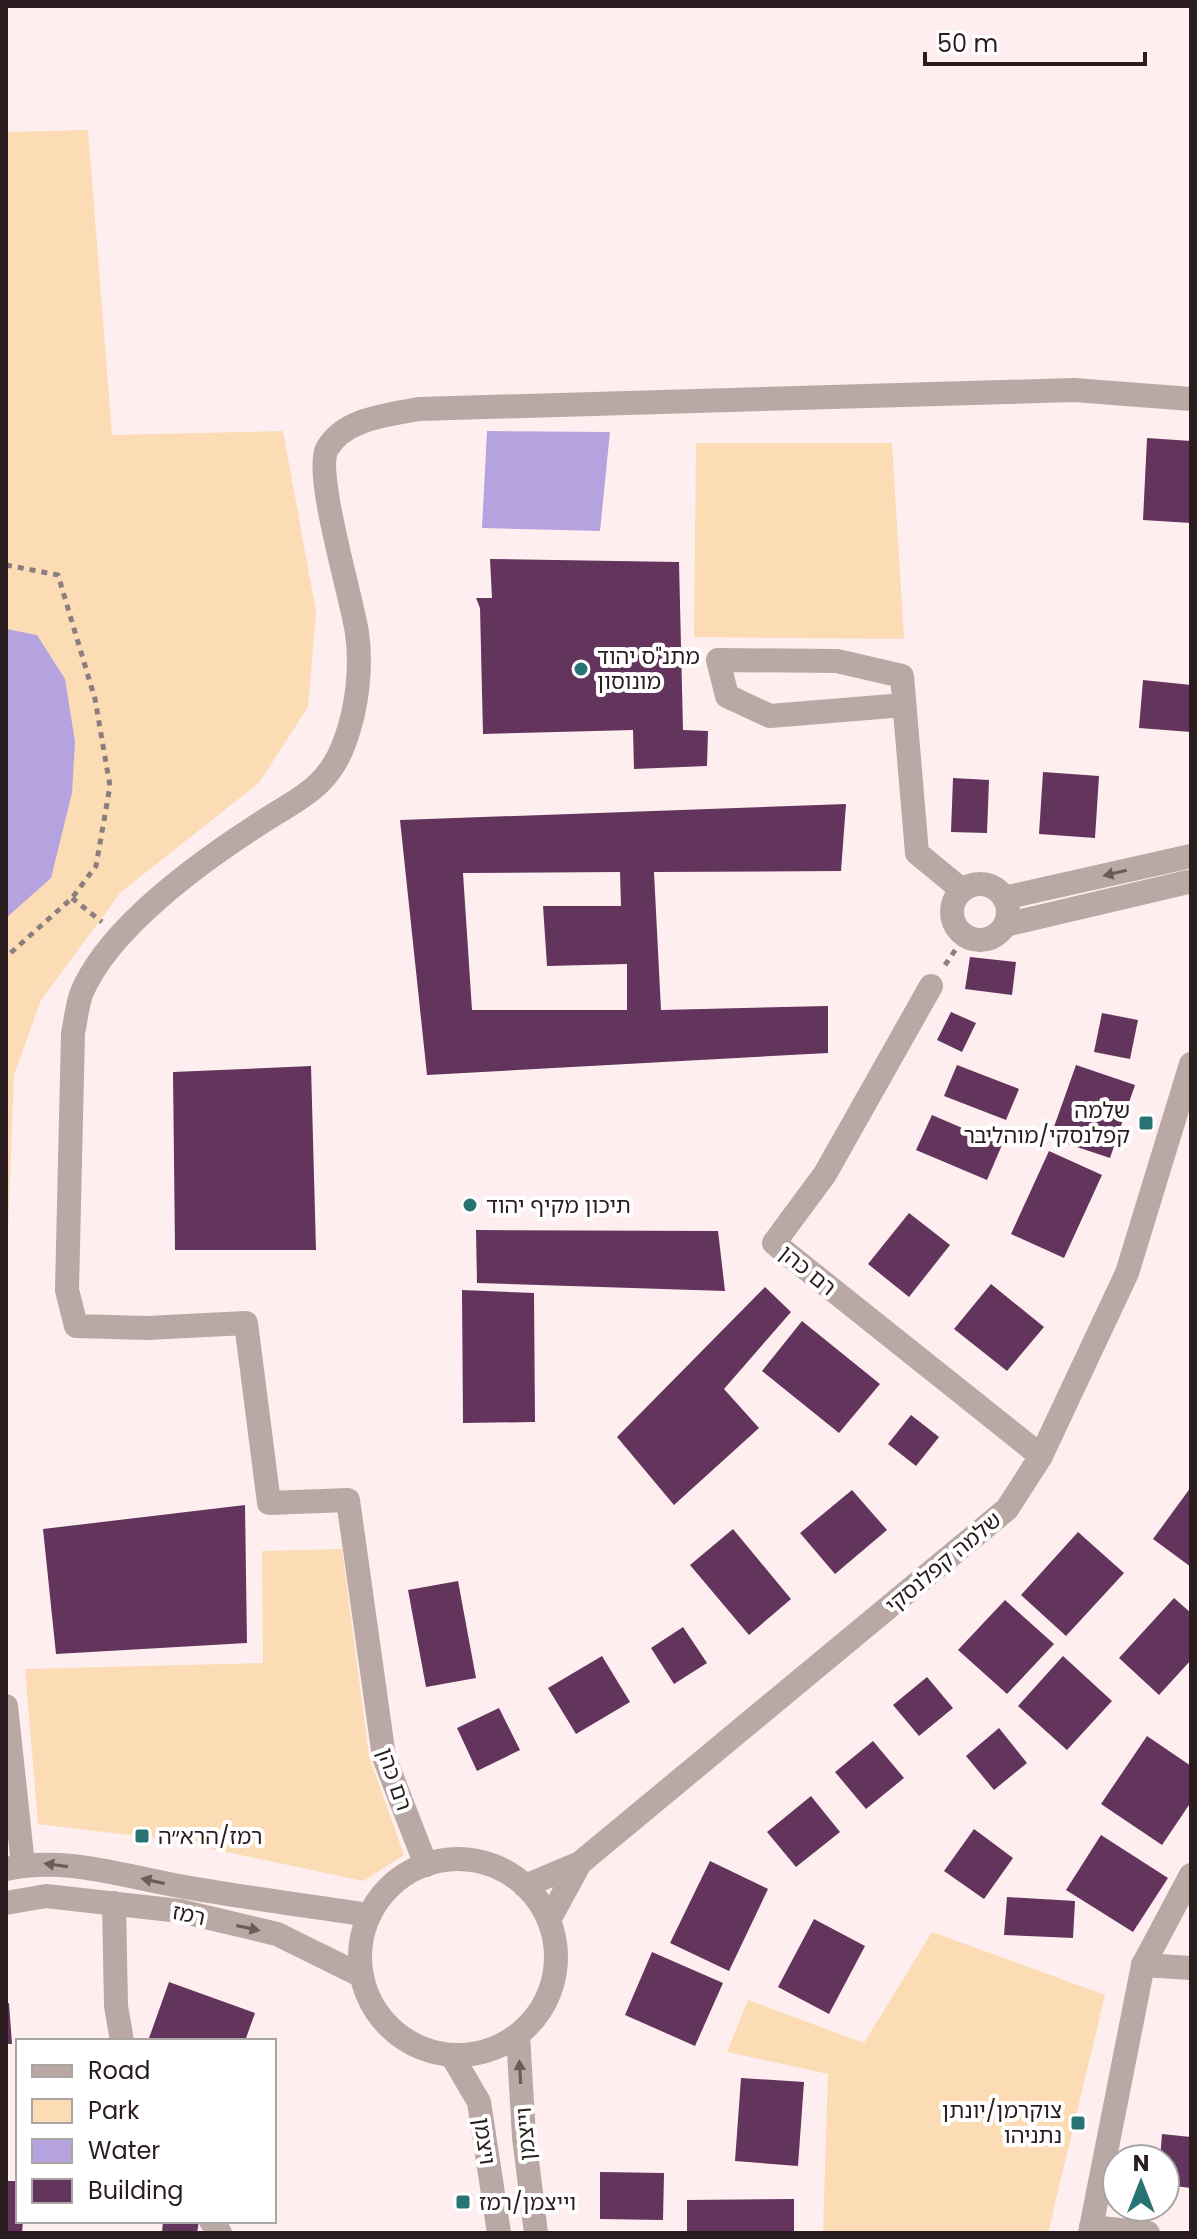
<svg xmlns="http://www.w3.org/2000/svg" width="1197" height="2239" viewBox="0 0 1197 2239" font-family="Poppins,'Noto Sans Hebrew',sans-serif">
<style>
.green{fill:#fbdcb4}
.water{fill:#b5a3e0}
.building{fill:#63355d;fill-rule:evenodd}
.lines{fill:none;stroke-linecap:round;stroke-linejoin:round}
.path{stroke:#8c7d7f;stroke-width:5;stroke-dasharray:6 6;stroke-linecap:butt}
.minor{stroke:#b9a8a3;stroke-width:24}
.oneway{fill:#6b5c5a}
.poi-dot{fill:#297373;stroke:#fff;stroke-width:3}
.labels{text-anchor:middle;stroke-width:8;stroke-linejoin:round;paint-order:stroke}
.poi-label{font-size:22px;fill:#2b1d1f;stroke:#fff;text-anchor:start}
.street-label{font-size:22px;fill:#2b1d1f;stroke:#fff}
</style>
<rect width="100%" height="100%" fill="#ffeef0"/>
<!-- green -->
<g class="green">
<polygon points="88,130 112,435 283,431 316,612 308,707 259,783 121,892 41,1000 14,1075 6,1286 6,132"/>
<polygon points="696,443 892,443 904,639 694,637"/>
<polygon points="342,1549 369,1756 404,1855 363,1881 170,1840 38,1824 25,1669 263,1663 262,1551"/>
<polygon points="932,1932 1105,1995 1048,2233 823,2233 828,2074 727,2052 748,2000 864,2043"/>
</g>
<!-- water -->
<g class="water">
<polygon points="487,431 610,432 600,531 482,528"/>
<polygon points="6,629 37,635 65,679 75,742 72,793 51,878 6,918"/>
</g>
<!-- building -->
<g class="building">
<polygon points="1147,438 1191,441 1191,523 1143,520"/>
<polygon points="490,559 679,562 683,730 708,731 707,766 634,769 633,730 483,734 480,608 476,598 492,598"/>
<polygon points="1143,680 1191,685 1191,732 1139,728"/>
<polygon points="1043,772 1099,776 1095,838 1039,834"/>
<polygon points="953,778 989,780 987,833 951,832"/>
<path d="M846,804L841,871L654,872L661,1010L828,1006V1053L427,1075L400,820ZM620,872L621,906H543L547,966L627,964V1010H472L463,873Z"/>
<polygon points="970,957 1016,962 1012,995 965,989"/>
<polygon points="951,1012 976,1023 962,1052 937,1040"/>
<polygon points="1102,1013 1138,1020 1130,1059 1094,1052"/>
<polygon points="957,1065 1019,1089 1006,1120 944,1096"/>
<polygon points="1076,1065 1135,1085 1110,1158 1050,1138"/>
<polygon points="311,1066 316,1250 175,1250 173,1072"/>
<polygon points="932,1115 1002,1145 987,1180 916,1150"/>
<polygon points="1049,1151 1102,1175 1064,1258 1011,1234"/>
<polygon points="909,1213 950,1245 909,1297 868,1264"/>
<polygon points="476,1230 718,1231 725,1291 477,1283"/>
<polygon points="991,1284 1044,1327 1007,1371 954,1329"/>
<polygon points="765,1287 791,1312 724,1389 759,1428 674,1505 617,1437"/>
<polygon points="462,1290 534,1293 535,1422 463,1423"/>
<polygon points="802,1321 880,1384 839,1433 762,1371"/>
<polygon points="911,1415 939,1437 916,1466 888,1444"/>
<polygon points="1191,1487 1191,1567 1153,1539"/>
<polygon points="852,1490 887,1530 835,1574 800,1533"/>
<polygon points="245,1505 247,1643 56,1654 43,1529"/>
<polygon points="733,1529 791,1599 749,1635 690,1565"/>
<polygon points="1078,1532 1124,1573 1066,1636 1021,1595"/>
<polygon points="458,1581 476,1678 426,1687 408,1590"/>
<polygon points="1174,1598 1191,1613 1191,1660 1159,1695 1119,1658"/>
<polygon points="1005,1600 1054,1644 1007,1694 958,1650"/>
<polygon points="683,1627 707,1663 674,1684 651,1648"/>
<polygon points="602,1656 630,1702 576,1734 548,1688"/>
<polygon points="1063,1656 1112,1701 1067,1750 1018,1706"/>
<polygon points="927,1677 953,1708 919,1736 893,1705"/>
<polygon points="499,1708 520,1750 477,1771 457,1728"/>
<polygon points="999,1728 1027,1763 994,1790 966,1756"/>
<polygon points="1147,1736 1191,1766 1191,1802 1162,1845 1101,1804"/>
<polygon points="873,1741 904,1778 866,1809 835,1772"/>
<polygon points="811,1796 840,1832 796,1867 767,1832"/>
<polygon points="974,1829 1013,1858 984,1899 944,1871"/>
<polygon points="1101,1835 1168,1878 1133,1932 1066,1890"/>
<polygon points="710,1861 768,1889 729,1971 670,1943"/>
<polygon points="1007,1897 1075,1901 1073,1938 1004,1935"/>
<polygon points="814,1919 865,1946 829,2014 778,1987"/>
<polygon points="652,1952 723,1983 695,2046 625,2015"/>
<polygon points="169,1982 255,2013 245,2041 148,2041"/>
<polygon points="9,2003 12,2044 6,2044 6,2004"/>
<polygon points="741,2078 804,2082 798,2166 735,2161"/>
<polygon points="1162,2134 1191,2137 1191,2188 1165,2185 1165,2159 1160,2159"/>
<polygon points="600,2172 664,2173 663,2220 600,2219"/>
<polygon points="6,2181 18,2181 18,2221 23,2221 22,2233 6,2233"/>
<polygon points="794,2199 794,2233 687,2233 687,2200"/>
<polygon points="163,2221 199,2221 197,2233 162,2233"/>
</g>
<g class="lines">
<!-- path -->
<g class="path">
<polyline points="6,565 58,575 95,699 110,786 96,866 72,898 6,957"/>
<polyline points="72,898 102,922"/>
<polyline points="945,965 965,936"/>
</g>
<!-- minor -->
<g class="minor">
<polyline points="904,705 770,716 727,696 718,660 837,661 902,676 917,853 962,890"/>
<circle cx="980" cy="912" r="28"/>
<polyline points="1004,898 1191,856"/>
<polyline points="1005,925 1188,882"/>
<polyline points="931,986 825,1174 774,1243 1041,1456"/>
<polyline points="6,1706 23,1865"/>
<circle cx="458" cy="1957" r="98"/>
<path d="M426,1865L384,1757L348,1500L269,1503L246,1323L147,1328L76,1326L67,1290L73,1033C76,1020 77,1004 82,992C109,928 199,863 256,826C296,799 328,790 345,741C357,709 362,667 357,633C352,598 314,474 327,449C344,418 389,415 419,409L1074,390L1191,399"/>
<path d="M6,1869C62,1856 119,1875 174,1885C239,1897 303,1905 368,1915"/>
<polyline points="525,1886 580,1863 1007,1509 1041,1456 1127,1273 1191,1064"/>
<polyline points="6,1903 46,1896 180,1911 277,1934 362,1976"/>
<polyline points="114,1903 116,2006 122,2041"/>
<polyline points="549,1920 580,1863"/>
<polyline points="1143,1965 1191,1968"/>
<polyline points="518,2035 524,2137 536,2233"/>
<polyline points="452,2056 479,2102 499,2233"/>
<polyline points="211,2221 220,2233"/>
<polyline points="1091,2227 1148,2233"/>
<polyline points="1090,2233 1143,1965 1191,1875"/>
</g>
</g>
<!-- one-way arrows -->
<defs><path id="oneway-solid" d="M-6-.8H1V-3.2L6.5 0L1 3.2V.8H-6Z" transform="scale(2)"/></defs>
<g class="oneway">
<use href="#oneway-solid" transform="translate(1115 873) rotate(167)"/>
<use href="#oneway-solid" transform="translate(56 1865) rotate(-172)"/>
<use href="#oneway-solid" transform="translate(153 1881) rotate(-168)"/>
<use href="#oneway-solid" transform="translate(248 1928) rotate(12)"/>
<use href="#oneway-solid" transform="translate(520 2072) rotate(-93)"/>
</g>
<!-- markers -->
<g class="poi-dot">
<circle cx="581" cy="669" r="8"/>
<rect x="1138" y="1115" width="16" height="16" rx="4"/>
<circle cx="470" cy="1205" r="8"/>
<rect x="134" y="1828" width="16" height="16" rx="4"/>
<rect x="1070" y="2115" width="16" height="16" rx="4"/>
<rect x="455" y="2194" width="16" height="16" rx="4"/>
</g>
<g class="labels">
<!-- poi labels -->
<g class="poi-label">
<text x="597" y="664">מתנ"ס יהוד<tspan x="597" dy="25">מונוסון</tspan></text>
<text x="1130" y="1118" text-anchor="end">שלמה<tspan x="1130" dy="25">קפלנסקי/מוהליבר</tspan></text>
<text x="486" y="1213">תיכון מקיף יהוד</text>
<text x="158" y="1844">רמז/הרא״ה</text>
<text x="1062" y="2118" text-anchor="end">צוקרמן/יונתן<tspan x="1062" dy="25">נתניהו</tspan></text>
<text x="479" y="2210">וייצמן/רמז</text>
</g>
<!-- street labels -->
<g class="street-label">
<text transform="translate(808 1270) rotate(39)" y="8">רם כהן</text>
<text transform="translate(943 1562) rotate(-40)" y="8">שלמה קפלנסקי</text>
<text transform="translate(395 1779) rotate(71)" y="8">רם כהן</text>
<text transform="translate(189 1914) rotate(12)" y="8">רמז</text>
<text transform="translate(525 2134) rotate(-95)" y="8">וייצמן</text>
<text transform="translate(485 2141) rotate(82)" y="8">ויצמן</text>
</g>
</g>
<!-- border -->
<rect width="1197" height="2239" fill="none" stroke="#2b1d1f" stroke-width="16"/>
<!-- legend -->
<rect x="16" y="2039" width="260" height="184" fill="#ffffff" stroke="#aaa5a5" stroke-width="2"/>
<rect x="32" y="2065" width="40" height="12" fill="#b9a8a3" stroke="#aaa5a5" stroke-width="2"/>
<text x="88" y="2079" font-size="24" fill="#2b1d1f">Road</text>
<rect x="32" y="2099" width="40" height="24" fill="#fbdcb4" stroke="#aaa5a5" stroke-width="2"/>
<text x="88" y="2119" font-size="24" fill="#2b1d1f">Park</text>
<rect x="32" y="2139" width="40" height="24" fill="#b5a3e0" stroke="#aaa5a5" stroke-width="2"/>
<text x="88" y="2159" font-size="24" fill="#2b1d1f">Water</text>
<rect x="32" y="2179" width="40" height="24" fill="#63355d" stroke="#aaa5a5" stroke-width="2"/>
<text x="88" y="2199" font-size="24" fill="#2b1d1f">Building</text>
<!-- north arrow -->
<g transform="translate(1141 2183)"><circle r="38" fill="#ffffff" stroke="#aaa5a5" stroke-width="2"/>
<path d="M0-6L14 30L0 20L-14 30Z" fill="#297373"/>
<text y="-12" font-size="22" font-weight="bold" text-anchor="middle" fill="#2b1d1f">N</text>
</g>
<!-- scale -->
<path d="M925 52v12h220v-12" fill="none" stroke="#2b1d1f" stroke-width="4"/>
<text x="937" y="52" font-size="24" fill="#2b1d1f" stroke="#ffffff" stroke-width="6" paint-order="stroke">50 m</text>
</svg>
